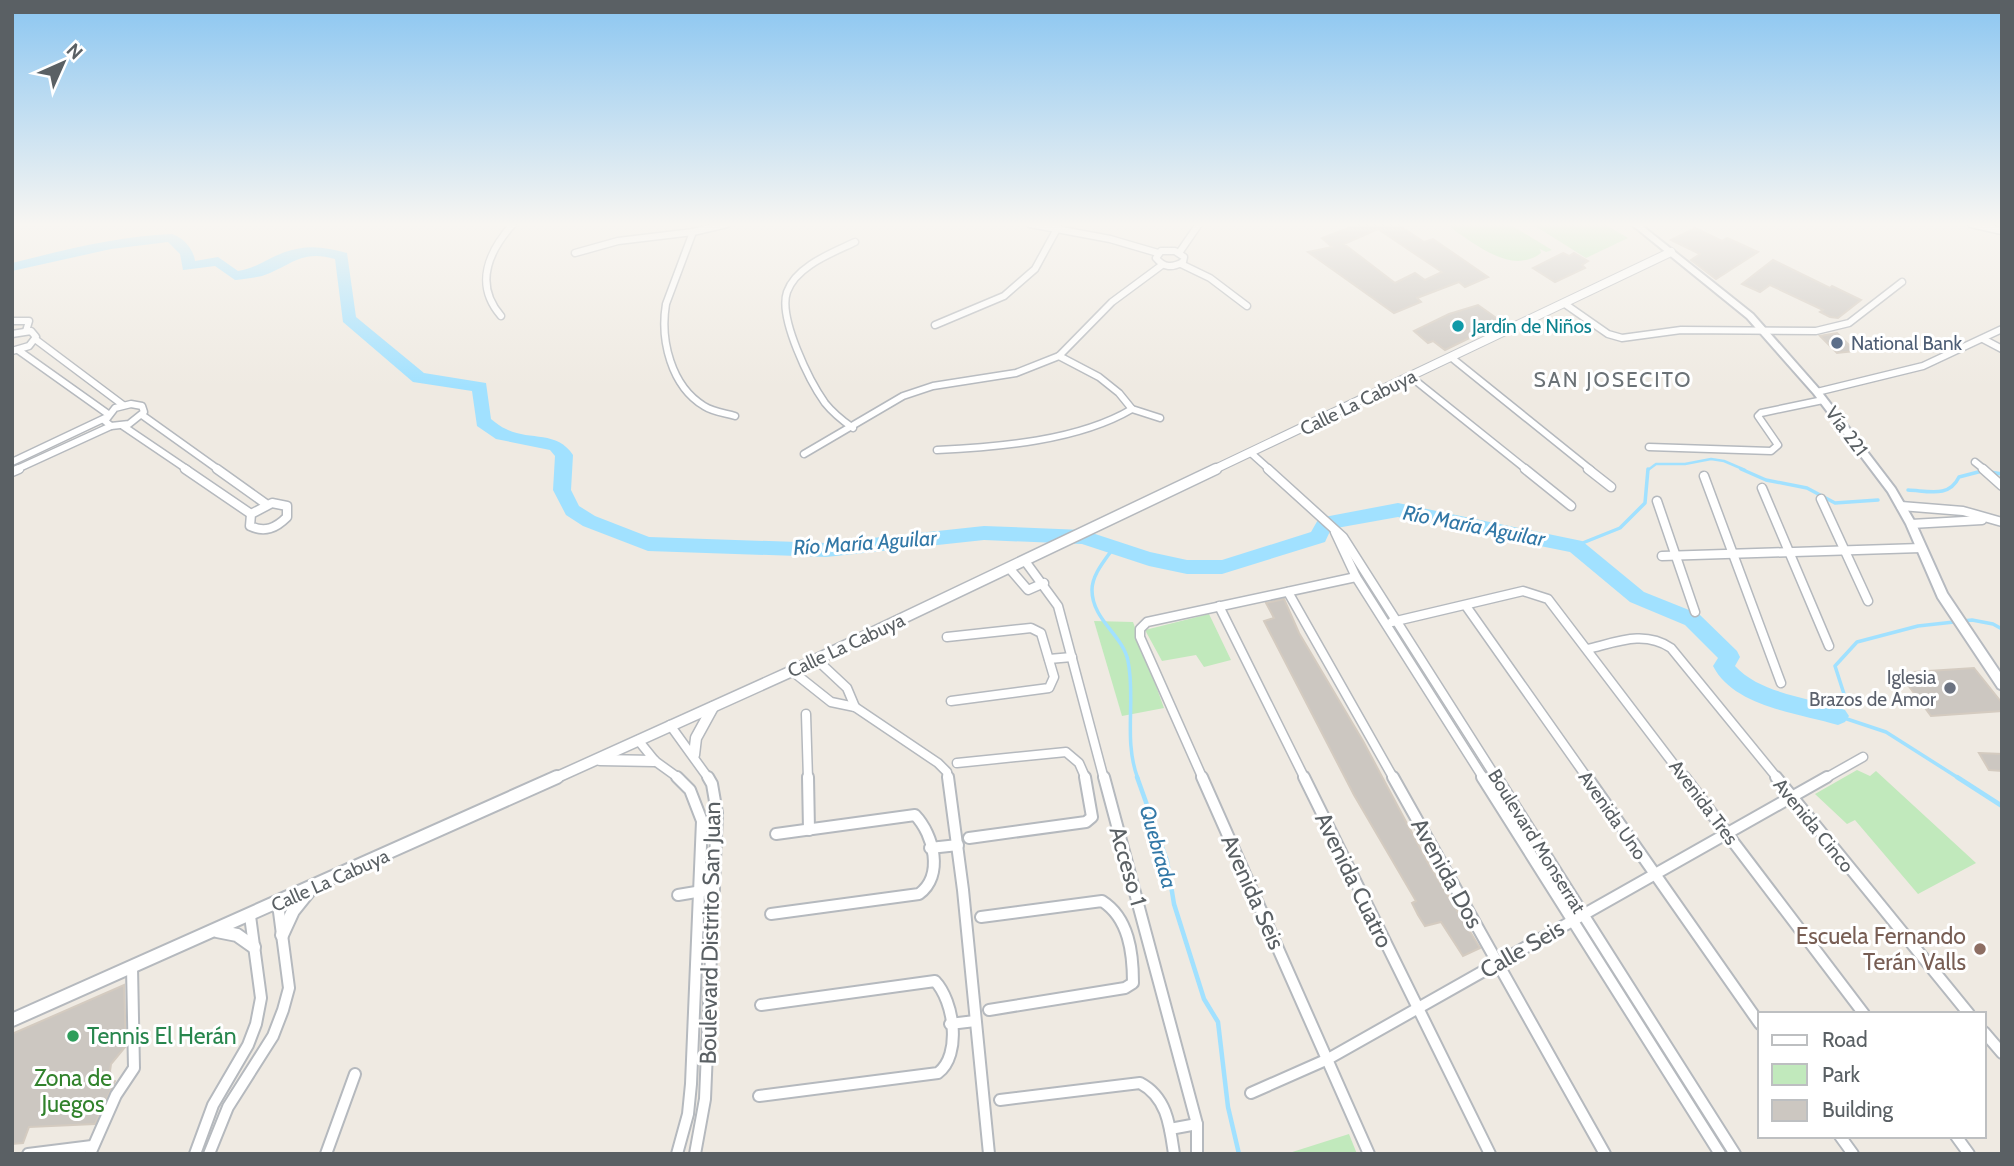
<svg xmlns="http://www.w3.org/2000/svg" width="2014" height="1166" viewBox="0 0 2014 1166" font-family="Cabin,sans-serif">
<style>
.green{fill:#c1e9bc}
.lines{fill:none;stroke-linecap:round;stroke-linejoin:round}
.stream-far2{stroke:#a1e1ff;stroke-width:2.5}
.stream-far1{stroke:#a1e1ff;stroke-width:3.5}
.stream{stroke:#a1e1ff;stroke-width:4.5}
.river{fill:#a1e1ff;fill-rule:evenodd}
.building{fill:#ccc7c1;stroke:#d4cbc0;stroke-width:2;fill-rule:evenodd}
.minor-far2-casing{stroke:#b5b9be;stroke-width:9}
.minor-far1-casing{stroke:#b5b9be;stroke-width:11}
.minor-casing{stroke:#b5b9be;stroke-width:14}
.tertiary-far2-casing{stroke:#b5b9be;stroke-width:10}
.tertiary-far1-casing{stroke:#b5b9be;stroke-width:13}
.tertiary-casing{stroke:#b5b9be;stroke-width:16}
.secondary-casing{stroke:#b6bac0;stroke-width:4}
.minor-far2{stroke:#fff;stroke-width:6}
.minor-far1{stroke:#fff;stroke-width:8}
.minor{stroke:#fff;stroke-width:10}
.tertiary-far2{stroke:#fff;stroke-width:8}
.tertiary-far1{stroke:#fff;stroke-width:10}
.tertiary{stroke:#fff;stroke-width:12}
.secondary{fill:#fff;fill-rule:evenodd}
.culture-dot{fill:#0f9aa8;stroke:#fff;stroke-width:2.5}
.service-dot{fill:#5c6f8a;stroke:#fff;stroke-width:2.5}
.worship-dot{fill:#6b7280;stroke:#fff;stroke-width:2.5}
.education-dot{fill:#8d6e63;stroke:#fff;stroke-width:2.5}
.leisure-dot{fill:#2e9e5b;stroke:#fff;stroke-width:2.5}
.labels{text-anchor:middle;stroke-width:6;stroke-linejoin:round;paint-order:stroke}
.culture-label{font-size:19px;fill:#0d838f;stroke:#fff;text-anchor:start}
.service-label{font-size:19px;fill:#4e5e75;stroke:#fff;text-anchor:start}
.street-label{font-size:19px;fill:#5a6064;stroke:#fff}
.worship-label{font-size:19px;fill:#5b616d;stroke:#fff;text-anchor:end}
.neighbourhood-label{font-size:21px;letter-spacing:2px;fill:#6b7276;stroke:#fff}
.water-label{font-size:21px;font-style:italic;fill:#3278a7;stroke:#fff}
.near-street-label{font-size:23px;fill:#5a6064;stroke:#fff}
.near-education-label{font-size:23px;fill:#785e54;stroke:#fff;text-anchor:end}
.near-leisure-label{font-size:23px;fill:#27864d;stroke:#fff;text-anchor:start}
.near-park-label{font-size:23px;fill:#31822c;stroke:#fff}
</style>
<rect width="100%" height="100%" fill="#efeae2"/>
<!-- green -->
<g class="green">
<path d="M1445,224H1509L1552,250L1546,252L1540,249L1541,253C1510,277 1471,240 1445,224Z"/>
<polygon points="1532,224 1604,224 1628,238 1586,258"/>
<polygon points="1209,614 1231,660 1204,667 1196,655 1162,661 1145,630"/>
<polygon points="1094,621 1133,622 1164,708 1122,716"/>
<polygon points="1857,770 1870,776 1876,771 1976,863 1918,894 1855,820 1847,824 1815,794"/>
<polygon points="1349,1134 1357,1154 1286,1154"/>
</g>
<g class="lines">
<!-- stream-far2 -->
<polyline class="stream-far2" points="1648,470 1656,464 1685,464 1711,459 1724,461 1745,470"/>
<!-- stream-far1 -->
<g class="stream-far1">
<polyline points="1741,469 1766,480 1807,488 1835,503 1878,500"/>
<polyline points="1990,472 2002,474"/>
<path d="M1908,490C1929,491 1949,498 1959,477L1982,471"/>
<polyline points="1575,546 1620,528 1645,503 1648,469"/>
<path d="M1114,547C1106,559 1092,574 1092,590C1092,620 1123,635 1128,661C1136,699 1123,740 1138,779"/>
<polyline points="1960,779 1886,732 1838,716 1845,697 1835,666 1857,642 1918,626 1972,620 1993,624 2002,629"/>
</g>
<!-- stream -->
<g class="stream">
<polyline points="1137,777 1167,861 1174,904 1204,999 1218,1022 1228,1107 1239,1154"/>
<polyline points="1957,777 2002,806"/>
</g>
<!-- river -->
<path class="river" d="M172,234C183,237 194,250 195,261L218,257L238,271C257,268 268,258 285,252C307,244 326,247 347,253L356,317L424,373L486,383L491,419C496,423 501,427 506,429C529,441 557,430 573,455L571,490L579,506L595,516L649,537L826,543L984,526L1083,530L1150,552L1187,560H1222L1311,532L1319,518L1398,503L1582,541L1644,592L1699,614L1737,651L1740,657L1735,666C1762,695 1810,697 1845,710L1849,716L1845,722L1838,725C1798,713 1734,707 1713,666L1718,658L1685,625L1630,602L1570,552L1398,517L1331,529L1325,542L1222,574H1187L1149,566L1082,544L984,540L826,557L648,551L583,526L566,515L553,490L555,456L550,450L496,439L477,426L472,391L413,382L343,322L335,259C301,249 291,266 262,276C254,278 244,279 235,280L215,266L183,270L180,254L168,242L111,249L12,271V263C65,250 117,236 172,234Z"/>
</g>
<!-- building -->
<g class="building">
<path d="M1359,224H1397L1424,242L1433,239L1488,277L1465,287L1459,282L1417,298L1421,302L1394,313L1308,252L1332,247L1322,238ZM1378,229L1442,272L1425,280L1415,273L1395,283L1344,244Z"/>
<polygon points="1695,228 1722,241 1727,238 1758,252 1716,279 1691,260 1700,254 1671,240"/>
<polygon points="1563,253 1569,256 1574,253 1588,261 1582,265 1585,268 1555,282 1533,268"/>
<polygon points="1773,260 1830,288 1832,286 1861,300 1838,318 1830,317 1820,312 1823,310 1770,285 1760,292 1742,284"/>
<polygon points="1478,305 1502,322 1445,350 1433,341 1428,343 1414,331 1449,314"/>
<polygon points="1837,333 1855,351 1837,353 1820,336"/>
<polygon points="1284,599 1299,633 1363,741 1428,863 1480,948 1463,956 1441,922 1425,926 1418,915 1412,903 1416,901 1354,795 1264,621 1274,618 1266,603"/>
<polygon points="1974,668 2002,703 2002,711 1931,716 1899,673"/>
<polygon points="1979,753 2002,754 2002,771 1989,770"/>
<polygon points="124,985 126,1046 111,1064 110,1071 112,1080 115,1081 95,1124 29,1127 23,1143 12,1144 12,1034"/>
</g>
<g class="lines">
<!-- minor-far2 casing -->
<g class="minor-far2-casing">
<g id="minor-far2">
<polyline points="1030,224 1110,239 1158,253"/>
<polyline points="1971,224 2002,231"/>
<path d="M693,232L666,304C660,340 671,386 704,406C713,412 725,413 735,416"/>
<path d="M1161,251H1175L1184,257L1183,262C1172,268 1164,268 1156,258Z"/>
<polyline points="575,253 618,241 693,232 727,224"/>
<polyline points="1179,253 1199,224"/>
<polyline points="1181,264 1210,278 1247,306"/>
<polyline points="1565,304 1608,334 1622,338 1681,330 1816,331 1849,323 1902,282"/>
<path d="M501,316C474,285 488,252 513,224"/>
<polyline points="12,321 29,321 26,331"/>
<polyline points="935,325 1004,296 1035,269 1058,227"/>
<polyline points="12,334 31,331 36,337 29,346 12,351"/>
<polyline points="35,339 123,405"/>
<polyline points="1983,339 2002,349"/>
<polyline points="18,350 108,414"/>
<polyline points="1059,356 1099,377 1119,393 1132,409 1160,418"/>
<polyline points="1452,358 1591,470"/>
<polyline points="1411,377 1527,470"/>
<polyline points="1817,392 1923,366 2002,329"/>
<polygon points="131,404 142,406 144,412 129,424 111,426 105,421 115,408"/>
<polyline points="142,415 219,470"/>
<polyline points="123,426 188,470"/>
<path d="M853,428C843,421 833,413 825,403C810,382 778,318 787,292C796,266 832,253 855,242"/>
<polyline points="1649,447 1771,451 1778,445 1758,416 1761,413 1823,400"/>
<path d="M937,450C998,447 1078,441 1132,409"/>
<polyline points="1251,453 1270,470"/>
<polyline points="804,454 903,396 933,386 1016,373 1059,356 1112,302 1162,265"/>
<polyline points="12,462 105,418"/>
<polyline points="1975,462 1985,470"/>
<polyline points="15,470 111,426"/>
</g>
</g>
<!-- minor-far1 casing -->
<g class="minor-far1-casing">
<g id="minor-far1">
<polyline points="185,469 251,514"/>
<polyline points="217,469 266,504"/>
<polyline points="1268,469 1343,537 1497,779"/>
<polyline points="1525,469 1571,506"/>
<polyline points="1588,469 1611,487"/>
<polyline points="1983,469 2002,486"/>
<polyline points="12,472 19,469"/>
<polyline points="1704,476 1781,683"/>
<polyline points="1762,488 1829,646"/>
<polyline points="1821,499 1868,601"/>
<polyline points="1657,501 1695,612"/>
<path d="M272,503L287,506V517C276,528 265,533 250,526L251,514Z"/>
<polyline points="1901,506 1963,511 2002,522"/>
<polyline points="1911,524 1982,520"/>
<polyline points="1335,532 1356,577 1484,779"/>
<polyline points="1662,556 1921,548"/>
<polyline points="1025,561 1058,606 1104,779"/>
<polyline points="1009,568 1028,590 1044,583"/>
<polyline points="1288,592 1394,779"/>
<polyline points="1219,606 1305,779"/>
<polyline points="1466,606 1588,779"/>
<polyline points="1392,622 1523,591 1548,599 1685,779"/>
<polyline points="947,637 1031,628 1041,633 1054,677 1049,688 951,701"/>
<path d="M1588,649C1617,642 1644,630 1671,648L1778,779"/>
<polyline points="816,659 847,688 855,707"/>
<polyline points="1049,659 1072,657"/>
<polyline points="792,671 831,702 855,707 938,763 947,772 948,779"/>
<polyline points="806,714 808,779"/>
<polyline points="670,725 709,779"/>
<polyline points="638,740 655,761 680,779"/>
<polyline points="957,763 1066,752 1079,763 1086,779"/>
<polyline points="1203,779 1140,637 1140,629 1147,622 1356,577"/>
<polyline points="1824,779 1863,757"/>
</g>
</g>
<!-- minor casing -->
<g class="minor-casing">
<g id="minor">
<polyline points="808,777 809,830"/>
<polyline points="948,777 963,890 989,1154"/>
<polyline points="1104,777 1197,1124 1197,1154"/>
<polyline points="1202,777 1369,1154"/>
<polyline points="1304,777 1490,1154"/>
<polyline points="1393,777 1605,1154"/>
<polyline points="1482,777 1720,1154"/>
<polyline points="1496,777 1735,1154"/>
<polyline points="1587,777 1760,1024"/>
<polyline points="1684,777 1864,1014"/>
<polyline points="1776,777 1969,1014"/>
<polyline points="969,838 1086,822 1092,817 1085,777"/>
<polyline points="930,848 958,845"/>
<polyline points="678,895 714,889"/>
<path d="M771,914L919,894C944,876 934,835 915,815L776,834"/>
<path d="M981,917L1102,901C1129,918 1133,953 1133,983L1125,988L989,1010"/>
<polyline points="950,1024 975,1021"/>
<polyline points="1984,1032 2002,1053"/>
<polyline points="1251,1093 1328,1059 1827,777"/>
<path d="M759,1096L938,1073C962,1055 954,1001 935,981L761,1005"/>
<path d="M1000,1100L1140,1083C1167,1097 1170,1126 1174,1154"/>
<polyline points="1170,1129 1197,1124"/>
<polyline points="1840,1136 1853,1154"/>
<polyline points="1956,1136 1969,1154"/>
<polyline points="28,1154 92,1146"/>
<polyline points="90,1154 116,1095 134,1068 132,967"/>
<polyline points="195,1154 213,1105 248,1045 256,1024 261,998 250,916"/>
<polyline points="209,1154 228,1107 273,1036 283,1010 289,988 278,904"/>
<polyline points="326,1154 355,1074"/>
<polyline points="677,1154 688,1114 691,1084 702,821 690,790 677,777"/>
<polyline points="695,1154 705,1099 717,813 712,784 708,777"/>
</g>
</g>
<!-- tertiary-far2 casing -->
<g class="tertiary-far2-casing">
<polyline id="tertiary-far2" points="1213,470 1671,252"/>
</g>
<!-- tertiary-far1 casing -->
<g class="tertiary-far1-casing">
<g id="tertiary-far1">
<polyline points="694,755 696,738 713,707"/>
<polyline points="600,760 654,761"/>
<polyline points="553,779 792,671 1216,469"/>
</g>
</g>
<!-- tertiary casing -->
<g class="tertiary-casing">
<g id="tertiary">
<polyline points="217,931 237,935 254,947"/>
<polyline points="282,935 293,911 309,891"/>
<polyline points="12,1020 557,777"/>
</g>
</g>
<!-- secondary casing -->
<g class="secondary-casing">
<polygon id="secondary" points="1631,224 1640,224 1753,314 1820,390 1895,488 1916,524 1947,593 2002,675 2002,690 1998,688 1938,598 1906,524 1888,492 1814,394 1747,318"/>
</g>
<!-- minor-far2 -->
<use href="#minor-far2" class="minor-far2"/>
<!-- minor-far1 -->
<use href="#minor-far1" class="minor-far1"/>
<!-- minor -->
<use href="#minor" class="minor"/>
<!-- tertiary-far2 -->
<use href="#tertiary-far2" class="tertiary-far2"/>
<!-- tertiary-far1 -->
<use href="#tertiary-far1" class="tertiary-far1"/>
<!-- tertiary -->
<use href="#tertiary" class="tertiary"/>
<!-- secondary -->
<use href="#secondary" class="secondary"/>
</g>
<!-- sky -->
<linearGradient id="sky" x2="0" y2="1"><stop stop-color="#8bc6f1"/><stop offset="0.58" stop-color="#f8f6f2"/><stop offset="1" stop-color="#f8f6f2" stop-opacity="0"/></linearGradient>
<rect width="2014" height="387" fill="url(#sky)"/>
<!-- markers -->
<circle class="culture-dot" cx="1458" cy="326" r="7"/>
<circle class="service-dot" cx="1837" cy="343" r="7"/>
<circle class="worship-dot" cx="1950" cy="688" r="7"/>
<circle class="education-dot" cx="1980" cy="949" r="7"/>
<circle class="leisure-dot" cx="73" cy="1036" r="7"/>
<g class="labels">
<!-- culture labels -->
<g class="culture-label">
<text x="1472" y="333">Jardín de Niños</text>
</g>
<!-- service labels -->
<g class="service-label">
<text x="1851" y="350">National Bank</text>
</g>
<!-- street labels -->
<g class="street-label">
<text transform="translate(1358 402) rotate(-26)" y="7">Calle La Cabuya</text>
<text transform="translate(1847 431) rotate(53)" y="7">Vía 221</text>
<text transform="translate(846 645) rotate(-25)" y="7">Calle La Cabuya</text>
<text transform="translate(1704 802) rotate(53)" y="7">Avenida Tres</text>
<text transform="translate(1613 815) rotate(55)" y="7">Avenida Uno</text>
<text transform="translate(1814 825) rotate(51)" y="7">Avenida Cinco</text>
<text transform="translate(1537 841) rotate(58)" y="7">Boulevard Monserrat</text>
<text transform="translate(330 880) rotate(-24)" y="7">Calle La Cabuya</text>
</g>
<!-- worship labels -->
<g class="worship-label">
<text x="1936" y="684">Iglesia<tspan x="1936" dy="22">Brazos de Amor</tspan></text>
</g>
<!-- neighbourhood labels -->
<g class="neighbourhood-label">
<text x="1613" y="387">SAN JOSECITO</text>
</g>
<!-- water labels -->
<g class="water-label">
<text transform="translate(1474 526) rotate(11)" y="7">Río María Aguilar</text>
<text transform="translate(865 543) rotate(-4)" y="7">Río María Aguilar</text>
<text transform="translate(1158 847) rotate(74)" y="7">Quebrada</text>
</g>
<!-- near-street labels -->
<g class="near-street-label">
<text transform="translate(1128 866) rotate(74)" y="8">Acceso 1</text>
<text transform="translate(1447 873) rotate(61)" y="8">Avenida Dos</text>
<text transform="translate(1354 880) rotate(64)" y="8">Avenida Cuatro</text>
<text transform="translate(1253 892) rotate(66)" y="8">Avenida Seis</text>
<text transform="translate(710 933) rotate(-89)" y="8">Boulevard Distrito San Juan</text>
<text transform="translate(1522 949) rotate(-30)" y="8">Calle Seis</text>
</g>
<!-- near-education labels -->
<g class="near-education-label">
<text x="1966" y="944">Escuela Fernando<tspan x="1966" dy="26">Terán Valls</tspan></text>
</g>
<!-- near-leisure labels -->
<g class="near-leisure-label">
<text x="87" y="1044">Tennis El Herán</text>
</g>
<!-- near-park labels -->
<g class="near-park-label">
<text x="73" y="1086">Zona de<tspan x="73" dy="26">Juegos</tspan></text>
</g>
</g>
<!-- border -->
<rect width="2014" height="1166" fill="none" stroke="#5a6064" stroke-width="28"/>
<!-- legend -->
<rect x="1758" y="1012" width="228" height="126" fill="#ffffff" stroke="#bdbfc1" stroke-width="2"/>
<rect x="1772" y="1035" width="35" height="10" fill="#ffffff" stroke="#bdbfc1" stroke-width="2"/>
<text x="1822" y="1047" font-size="21" fill="#5a6064">Road</text>
<rect x="1772" y="1064" width="35" height="21" fill="#c1e9bc" stroke="#bdbfc1" stroke-width="2"/>
<text x="1822" y="1082" font-size="21" fill="#5a6064">Park</text>
<rect x="1772" y="1100" width="35" height="21" fill="#ccc7c1" stroke="#bdbfc1" stroke-width="2"/>
<text x="1822" y="1117" font-size="21" fill="#5a6064">Building</text>
<!-- north arrow -->
<g transform="translate(63 63) rotate(45)" stroke="#ffffff" stroke-width="5" paint-order="stroke">
<path d="M0-5L12 26L0 18L-12 26Z" fill="#5a6064"/>
<text y="-10" font-size="19" font-weight="bold" text-anchor="middle" fill="#5a6064">N</text>
</g>
</svg>
